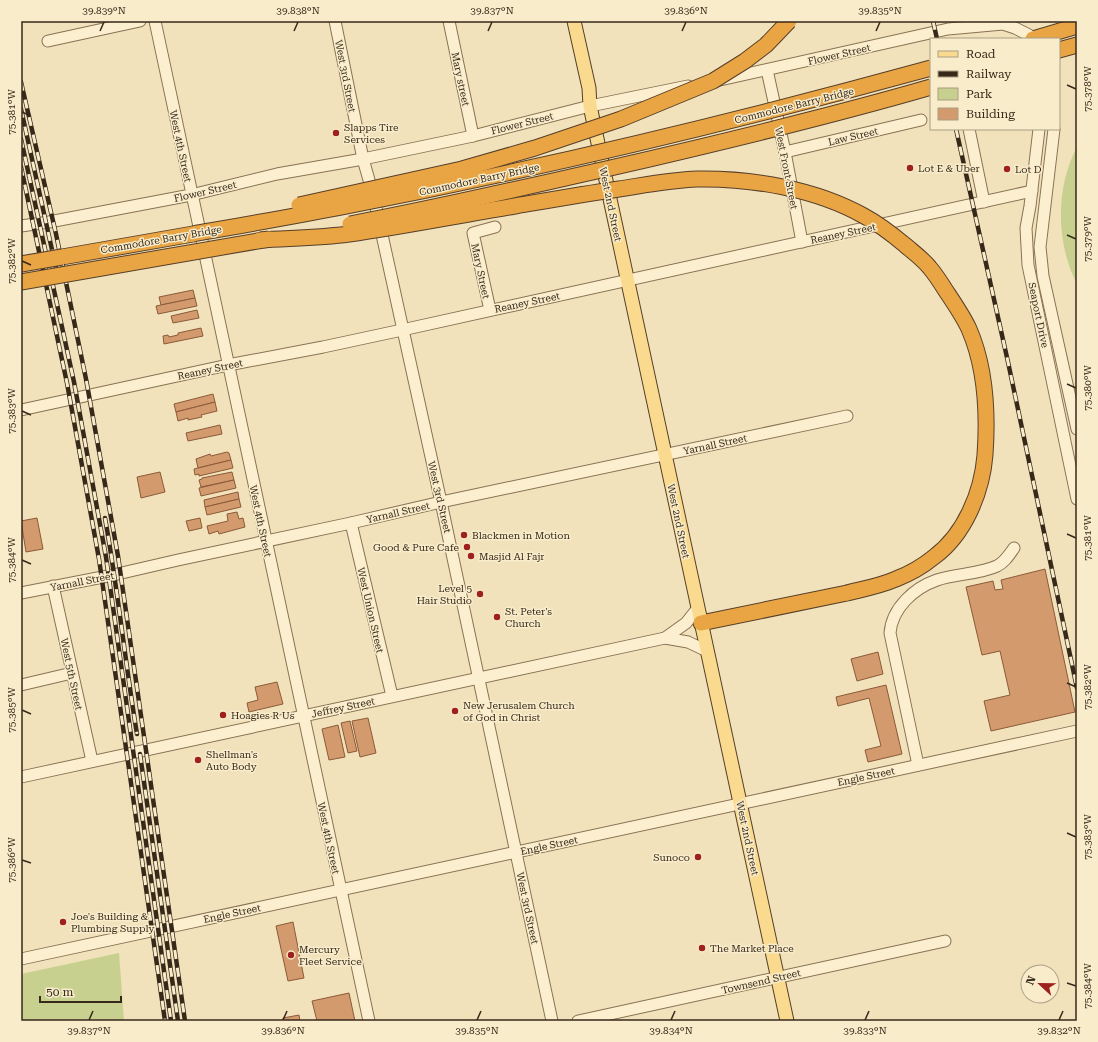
<svg xmlns="http://www.w3.org/2000/svg" width="1098" height="1042" viewBox="0 0 1098 1042" font-family="'Roboto Serif',serif">
<style>
.park{fill:#c7d08f}
.building{fill:#d39a6e;stroke:#8b5a38}
.lines{fill:none;stroke-linecap:round;stroke-linejoin:round}
.minor-casing{stroke:#8a7254;stroke-width:13}
.major-casing{stroke:#563f29;stroke-width:15}
.highway-casing{stroke:#563f29;stroke-width:17}
.minor{stroke:#fcefcf;stroke-width:11}
.major{stroke:#f9da8f;stroke-width:13}
.highway{stroke:#e9a443;stroke-width:15}
.rail-casing{stroke:#37291a;stroke-width:4.5}
.rail{stroke:#f8eccb;stroke-width:3;stroke-dasharray:9;stroke-linecap:butt}
.highway-bridge-casing{stroke:#563f29;stroke-width:17;stroke-linecap:butt}
.highway-bridge{stroke:#e9a443;stroke-width:15}
.ticks{fill:none;stroke:#37291a;stroke-width:1.5}
.poi-dot{fill:#9d211f;stroke:#f8eccb;stroke-width:1.5}
.labels{text-anchor:middle;stroke-width:3;stroke-linejoin:round;paint-order:stroke}
.street-label{font-size:10px;fill:#37291a;stroke:#f8eccb}
.poi-label{font-size:10px;fill:#37291a;stroke:#f8eccb;text-anchor:start}
.neatline{fill:none;stroke:#37291a;stroke-width:1.5}
.ticks-label{font-size:10px;text-anchor:middle;fill:#37291a}
</style>
<rect width="100%" height="100%" fill="#f1e2bb"/>
<!-- park -->
<g class="park">
<path d="M1077,147V284C1056,244 1055,188 1077,147Z"/>
<polygon points="119,953 124,1021 21,1021 21,974"/>
</g>
<!-- building -->
<g class="building">
<polygon points="193,290 195,298 161,305 159,297"/>
<polygon points="195,298 197,306 158,314 156,306"/>
<polygon points="197,310 199,318 173,323 171,316"/>
<polygon points="201,328 203,336 164,344 163,336 168,335 169,337 178,335 178,333"/>
<polygon points="213,394 215,402 176,412 174,404"/>
<polygon points="215,402 217,411 201,415 202,417 188,420 188,418 178,421 176,412"/>
<polygon points="220,425 222,434 188,441 186,433"/>
<polygon points="227,452 229,453 231,460 198,468 196,459 210,454 211,456"/>
<polygon points="231,460 233,468 199,476 199,474 195,475 194,469"/>
<polygon points="160,472 165,492 141,498 137,477"/>
<polygon points="232,472 234,480 201,487 199,480 202,479 202,478"/>
<polygon points="234,480 236,488 201,496 199,488"/>
<polygon points="238,492 239,499 205,507 204,500"/>
<polygon points="239,499 241,507 207,515 205,507"/>
<polygon points="237,512 239,519 243,518 245,527 219,534 218,531 209,534 207,526 228,521 227,514"/>
<polygon points="37,518 43,549 26,552 21,521"/>
<polygon points="200,518 202,528 189,531 186,521"/>
<polygon points="1045,569 1075,712 991,731 984,701 1010,695 1000,651 982,655 966,587 993,581 995,590 1003,589 1001,580"/>
<polygon points="878,652 883,674 857,681 851,659"/>
<polygon points="277,682 283,704 249,712 247,703 258,700 255,687"/>
<polygon points="886,685 902,754 868,762 865,750 881,746 869,698 838,706 836,697"/>
<polygon points="368,718 376,753 360,757 352,721"/>
<polygon points="350,721 357,751 348,753 341,723"/>
<polygon points="338,725 345,757 329,760 322,729"/>
<polygon points="293,922 304,978 288,981 276,926"/>
<polygon points="349,993 355,1021 317,1021 312,1001"/>
<polygon points="299,1015 300,1021 283,1021 283,1018"/>
</g>
<g class="lines">
<!-- minor casing -->
<g class="minor-casing">
<g id="minor">
<polyline points="155,21 369,1021"/>
<polyline points="335,21 363,159 373,194 441,502 552,1021"/>
<polyline points="449,21 473,136"/>
<polyline points="48,41 140,21"/>
<polyline points="767,70 785,152 802,242"/>
<polyline points="720,80 948,29 1003,24 1015,28 1029,35 1031,39"/>
<polyline points="969,129 984,202"/>
<polyline points="1039,129 1030,206 1026,228 1028,265 1077,499"/>
<polyline points="1054,129 1040,247 1043,276 1077,429"/>
<polyline points="785,152 921,120"/>
<polyline points="21,226 49,222 191,195 277,174 363,159 473,136 590,106 688,86"/>
<polyline points="490,310 473,233 495,227"/>
<polyline points="21,410 228,365 323,347 402,330 1032,191"/>
<polyline points="351,523 392,696"/>
<polyline points="53,586 92,761"/>
<polyline points="21,593 113,575 178,560 351,523 441,502 847,416"/>
<polyline points="665,638 688,642 707,651"/>
<polyline points="21,685 72,673"/>
<path d="M918,765L890,633C892,608 914,588 937,580C954,574 980,574 997,566C1005,562 1009,555 1014,548"/>
<polyline points="21,777 665,638 686,623 698,608"/>
<polyline points="21,959 1077,731"/>
<polyline points="578,1021 945,941"/>
</g>
</g>
<!-- major casing -->
<g class="major-casing">
<polyline id="major" points="574,21 589,88 590,106 787,1021"/>
</g>
<!-- highway casing -->
<g class="highway-casing">
<g id="highway">
<polyline points="1033,39 1077,26"/>
<polyline points="1059,50 1077,45"/>
<polyline points="62,257 193,234"/>
<polyline points="701,623 847,593"/>
</g>
</g>
<!-- minor -->
<use href="#minor" class="minor"/>
<!-- major -->
<use href="#major" class="major"/>
<!-- highway -->
<use href="#highway" class="highway"/>
<!-- rail casing -->
<g class="rail-casing">
<g id="rail">
<polyline points="933,21 937,39"/>
<polyline points="21,82 56,234 86,379 118,556 185,1021"/>
<polyline points="21,109 58,277"/>
<polyline points="956,129 1008,362 1077,688"/>
<polyline points="21,139 74,382 106,557 171,1021"/>
<polyline points="21,167 67,383 99,559 165,1021"/>
<path d="M105,518C118,590 125,662 137,734"/>
<polyline points="140,754 178,1021"/>
</g>
</g>
<!-- rail -->
<use href="#rail" class="rail"/>
<!-- highway-bridge casing -->
<g class="highway-bridge-casing">
<g id="highway-bridge">
<polyline points="299,205 462,169 535,148 621,119 713,81 745,61 766,45 789,21"/>
<path d="M350,224C436,208 521,188 606,169C715,144 824,118 931,87"/>
<path d="M193,234C244,225 296,216 347,206C543,168 738,121 931,68"/>
<path d="M260,240C290,238 320,238 349,234C405,226 460,215 515,206C550,200 584,194 619,189C645,185 671,180 697,179C752,178 816,189 864,216C879,224 893,235 905,245C913,252 923,259 930,268C936,275 941,283 946,291C954,303 963,316 969,329C986,368 988,413 985,455C982,492 965,534 934,557C923,566 909,574 896,579C880,586 863,589 847,593"/>
<polyline points="21,264 62,257"/>
<polyline points="21,282 269,239"/>
</g>
</g>
<!-- highway-bridge -->
<use href="#highway-bridge" class="highway-bridge"/>
</g>
<!-- ticks -->
<path class="ticks" d="M100,31L104,22M294,31L298,22M488,31L492,22M682,31L686,22M876,31L880,22M1067,85L1076,89M22,112L31,116M1067,235L1076,239M22,261L31,265M1067,384L1076,388M22,411L31,415M1067,534L1076,538M22,560L31,564M1067,683L1076,687M22,710L31,714M1067,833L1076,837M22,860L31,863M1067,983L1076,986M89,1020L93,1011M283,1020L287,1011M477,1020L481,1011M671,1020L675,1011M865,1020L869,1011M1059,1020L1063,1011"/>
<!-- markers -->
<g class="poi-dot">
<circle cx="336" cy="133" r="4"/>
<circle cx="910" cy="168" r="4"/>
<circle cx="1007" cy="169" r="4"/>
<circle cx="464" cy="535" r="4"/>
<circle cx="467" cy="547" r="4"/>
<circle cx="471" cy="556" r="4"/>
<circle cx="480" cy="594" r="4"/>
<circle cx="497" cy="617" r="4"/>
<circle cx="455" cy="711" r="4"/>
<circle cx="223" cy="715" r="4"/>
<circle cx="198" cy="760" r="4"/>
<circle cx="698" cy="857" r="4"/>
<circle cx="63" cy="922" r="4"/>
<circle cx="702" cy="948" r="4"/>
<circle cx="291" cy="955" r="4"/>
</g>
<g class="labels">
<!-- street labels -->
<g class="street-label">
<text transform="translate(839 54) rotate(-13)" y="4">Flower Street</text>
<text transform="translate(346 76) rotate(79)" y="4">West 3rd Street</text>
<text transform="translate(461 79) rotate(78)" y="4">Mary street</text>
<text transform="translate(794 105) rotate(-14)" y="4">Commodore Barry Bridge</text>
<text transform="translate(522 123) rotate(-14)" y="4">Flower Street</text>
<text transform="translate(853 136) rotate(-13)" y="4">Law Street</text>
<text transform="translate(181 146) rotate(78)" y="4">West 4th Street</text>
<text transform="translate(787 168) rotate(79)" y="4">West Front Street</text>
<text transform="translate(479 179) rotate(-12)" y="4">Commodore Barry Bridge</text>
<text transform="translate(205 191) rotate(-13)" y="4">Flower Street</text>
<text transform="translate(611 204) rotate(78)" y="4">West 2nd Street</text>
<text transform="translate(843 233) rotate(-12)" y="4">Reaney Street</text>
<text transform="translate(161 239) rotate(-10)" y="4">Commodore Barry Bridge</text>
<text transform="translate(481 271) rotate(78)" y="4">Mary Street</text>
<text transform="translate(527 302) rotate(-12)" y="4">Reaney Street</text>
<text transform="translate(1039 315) rotate(78)" y="4">Seaport Drive</text>
<text transform="translate(210 369) rotate(-12)" y="4">Reaney Street</text>
<text transform="translate(715 444) rotate(-12)" y="4">Yarnall Street</text>
<text transform="translate(440 497) rotate(77)" y="4">West 3rd Street</text>
<text transform="translate(398 512) rotate(-13)" y="4">Yarnall Street</text>
<text transform="translate(261 521) rotate(78)" y="4">West 4th Street</text>
<text transform="translate(679 521) rotate(78)" y="4">West 2nd Street</text>
<text transform="translate(82 581) rotate(-11)" y="4">Yarnall Street</text>
<text transform="translate(371 610) rotate(77)" y="4">West Union Street</text>
<text transform="translate(72 674) rotate(78)" y="4">West 5th Street</text>
<text transform="translate(343 707) rotate(-12)" y="4">Jeffrey Street</text>
<text transform="translate(866 776) rotate(-12)" y="4">Engle Street</text>
<text transform="translate(329 838) rotate(78)" y="4">West 4th Street</text>
<text transform="translate(748 838) rotate(78)" y="4">West 2nd Street</text>
<text transform="translate(549 845) rotate(-12)" y="4">Engle Street</text>
<text transform="translate(528 908) rotate(78)" y="4">West 3rd Street</text>
<text transform="translate(232 913) rotate(-12)" y="4">Engle Street</text>
<text transform="translate(761 981) rotate(-13)" y="4">Townsend Street</text>
</g>
<!-- poi labels -->
<g class="poi-label">
<text x="344" y="131">Slapps Tire<tspan x="344" dy="12">Services</tspan></text>
<text x="918" y="172">Lot E &amp; Uber</text>
<text x="1015" y="173">Lot D</text>
<text x="472" y="539">Blackmen in Motion</text>
<text x="459" y="551" text-anchor="end">Good &amp; Pure Cafe</text>
<text x="479" y="560">Masjid Al Fajr</text>
<text x="472" y="592" text-anchor="end">Level 5<tspan x="472" dy="12">Hair Studio</tspan></text>
<text x="505" y="615">St. Peter's<tspan x="505" dy="12">Church</tspan></text>
<text x="463" y="709">New Jerusalem Church<tspan x="463" dy="12">of God in Christ</tspan></text>
<text x="231" y="719">Hoagies R Us</text>
<text x="206" y="758">Shellman's<tspan x="206" dy="12">Auto Body</tspan></text>
<text x="690" y="861" text-anchor="end">Sunoco</text>
<text x="71" y="920">Joe's Building &amp;<tspan x="71" dy="12">Plumbing Supply</tspan></text>
<text x="710" y="952">The Market Place</text>
<text x="299" y="953">Mercury<tspan x="299" dy="12">Fleet Service</tspan></text>
</g>
</g>
<!-- border -->
<rect width="1098" height="1042" fill="none" stroke="#f8eccb" stroke-width="44"/>
<!-- legend -->
<rect x="930" y="38" width="130" height="92" fill="#f8eccb" stroke="#ab9e84"/>
<rect x="938" y="51" width="20" height="6" fill="#f9da8f" stroke="#ab9e84"/>
<text x="966" y="58" font-size="12" fill="#37291a">Road</text>
<rect x="938" y="71" width="20" height="6" fill="#37291a" stroke="#ab9e84"/>
<text x="966" y="78" font-size="12" fill="#37291a">Railway</text>
<rect x="938" y="88" width="20" height="12" fill="#c7d08f" stroke="#ab9e84"/>
<text x="966" y="98" font-size="12" fill="#37291a">Park</text>
<rect x="938" y="108" width="20" height="12" fill="#d39a6e" stroke="#ab9e84"/>
<text x="966" y="118" font-size="12" fill="#37291a">Building</text>
<!-- north arrow -->
<g transform="translate(1040 984) rotate(292)"><circle r="19" fill="#f8eccb" stroke="#ab9e84"/>
<path d="M0-3L7 15L0 10L-7 15Z" fill="#9d211f"/>
<text y="-6" font-size="11" font-weight="bold" text-anchor="middle" fill="#37291a">N</text>
</g>
<!-- scale -->
<path d="M40 996v6h81v-6" fill="none" stroke="#37291a" stroke-width="2"/>
<text x="46" y="996" font-size="12" fill="#37291a" stroke="#f8eccb" stroke-width="3" paint-order="stroke">50 m</text>
<rect x="22" y="22" width="1054" height="998" class="neatline"/>
<g class="ticks-label">
<text x="104" y="14">39.839°N</text>
<text x="298" y="14">39.838°N</text>
<text x="492" y="14">39.837°N</text>
<text x="686" y="14">39.836°N</text>
<text x="880" y="14">39.835°N</text>
<text transform="translate(1087 89) rotate(-90)" y="4">75.378°W</text>
<text transform="translate(11 112) rotate(-90)" y="4">75.381°W</text>
<text transform="translate(1087 239) rotate(-90)" y="4">75.379°W</text>
<text transform="translate(11 261) rotate(-90)" y="4">75.382°W</text>
<text transform="translate(1087 388) rotate(-90)" y="4">75.380°W</text>
<text transform="translate(11 411) rotate(-90)" y="4">75.383°W</text>
<text transform="translate(1087 538) rotate(-90)" y="4">75.381°W</text>
<text transform="translate(11 560) rotate(-90)" y="4">75.384°W</text>
<text transform="translate(1087 687) rotate(-90)" y="4">75.382°W</text>
<text transform="translate(11 710) rotate(-90)" y="4">75.385°W</text>
<text transform="translate(1087 837) rotate(-90)" y="4">75.383°W</text>
<text transform="translate(11 860) rotate(-90)" y="4">75.386°W</text>
<text transform="translate(1087 986) rotate(-90)" y="4">75.384°W</text>
<text x="89" y="1034">39.837°N</text>
<text x="283" y="1034">39.836°N</text>
<text x="477" y="1034">39.835°N</text>
<text x="671" y="1034">39.834°N</text>
<text x="865" y="1034">39.833°N</text>
<text x="1059" y="1034">39.832°N</text>
</g>
</svg>
